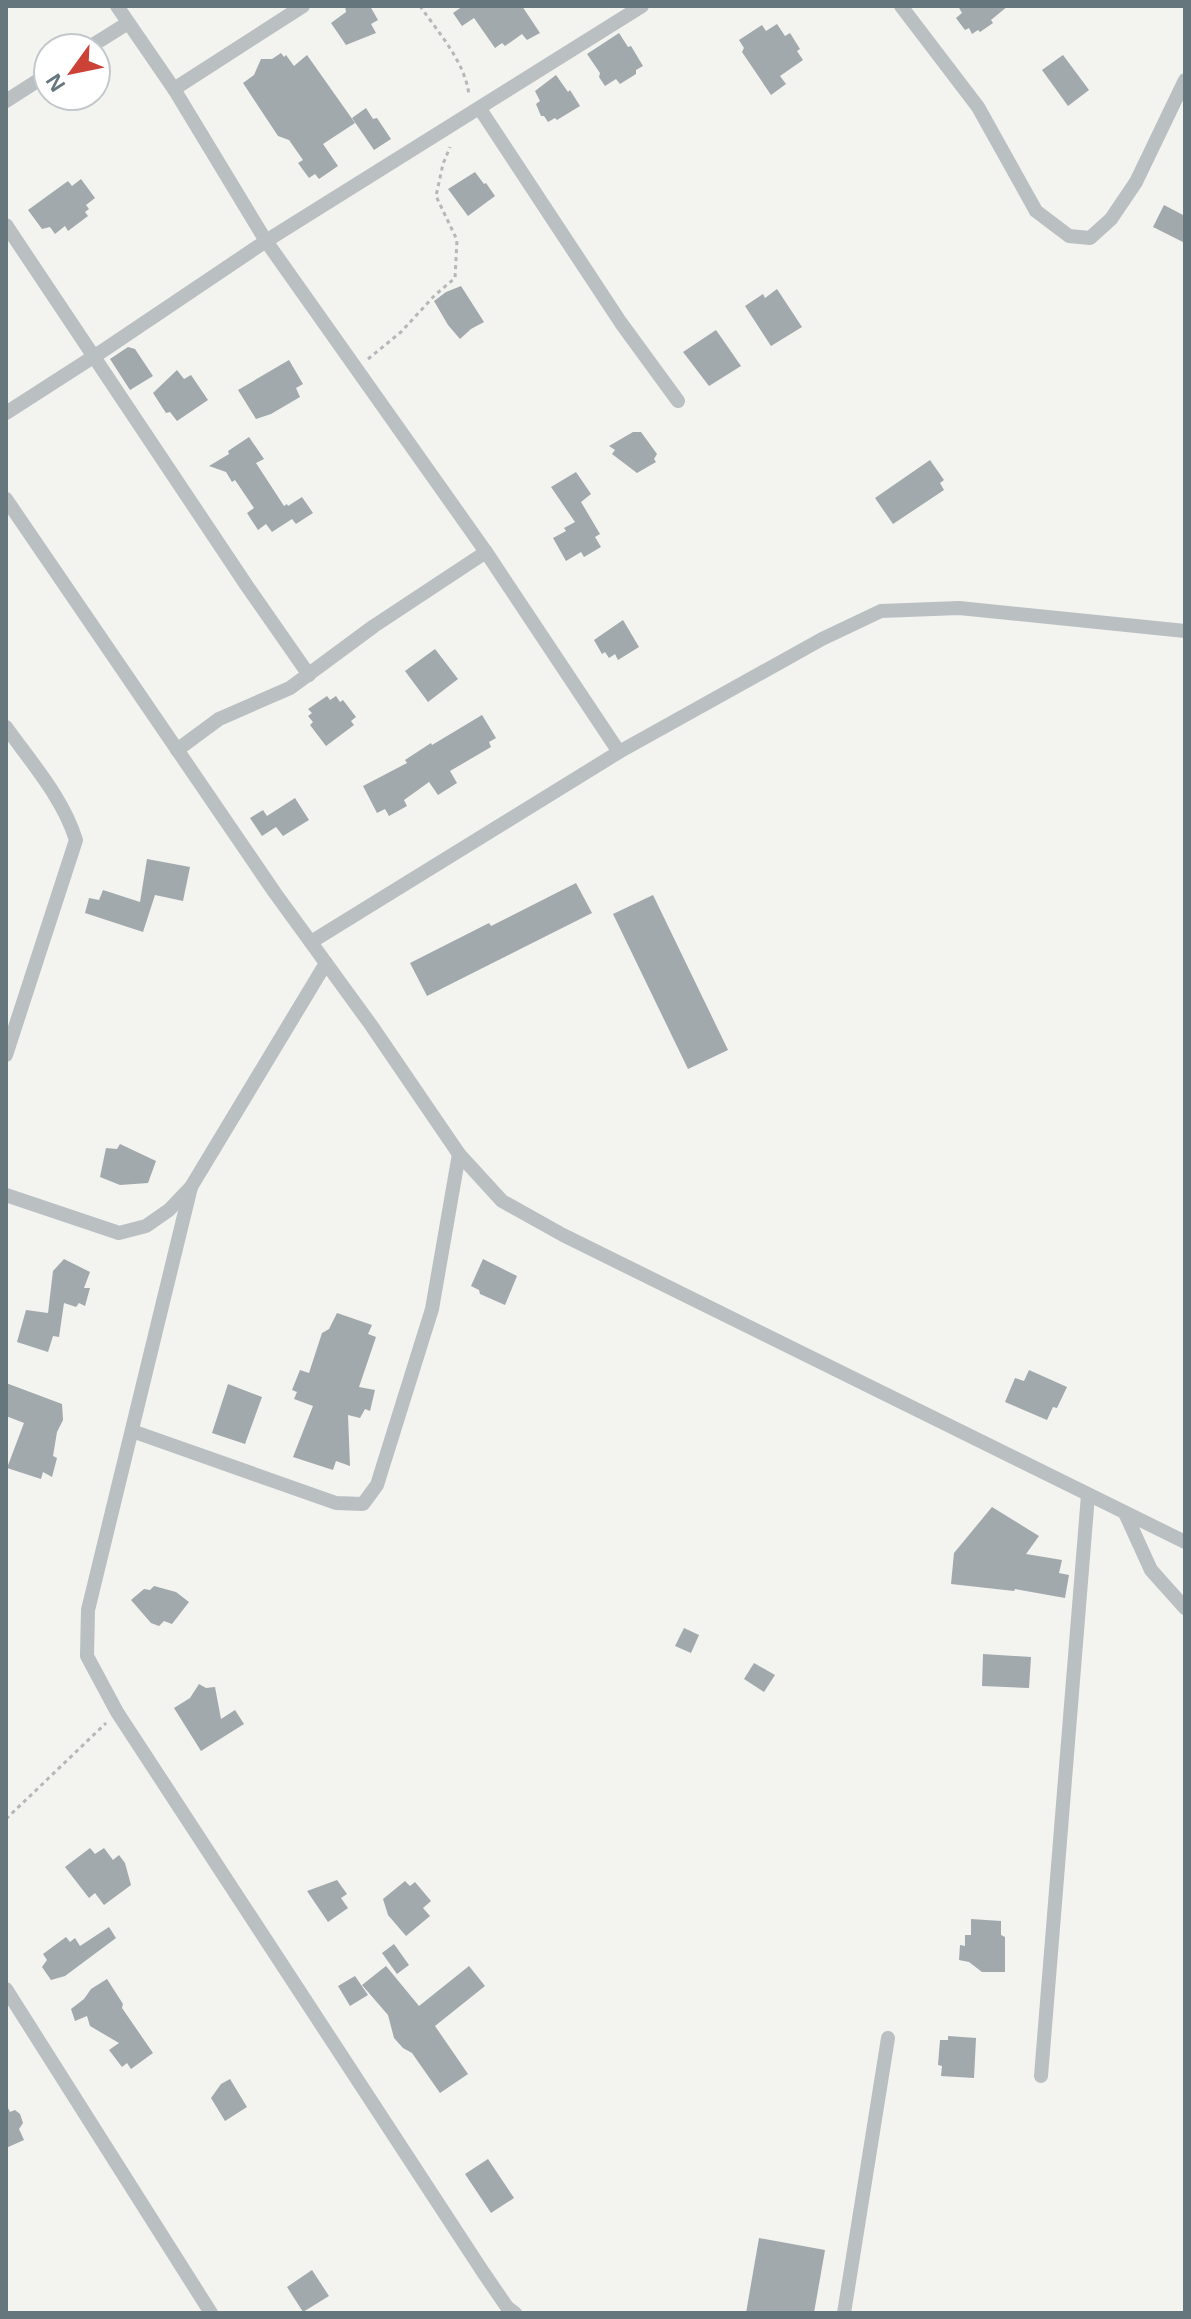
<svg xmlns="http://www.w3.org/2000/svg" width="1191" height="2319" viewBox="0 0 1191 2319" font-family="Arial,sans-serif">
<style>
.building{fill:#a1a9ac}
.lines{fill:none;stroke-linecap:round;stroke-linejoin:round}
.path{stroke:#b4b8b9;stroke-width:3;stroke-dasharray:4 4;stroke-linecap:butt}
.minor{stroke:#babfc1;stroke-width:14}
</style>
<rect width="100%" height="100%" fill="#f3f3f0"/>
<!-- building -->
<g class="building">
<polygon points="345,6 370,6 378,20 371,24 376,33 346,45 331,23 346,12"/>
<polygon points="463,6 522,6 540,33 527,40 522,34 505,46 502,43 495,48 474,18 462,26 453,13"/>
<polygon points="958,6 1008,6 991,20 993,23 980,32 978,30 972,34 969,28 965,30 956,18 962,13"/>
<polygon points="777,24 785,36 790,33 800,49 797,51 803,60 780,76 786,84 771,95 742,52 744,48 739,40 762,25 766,31"/>
<polygon points="619,33 628,47 631,46 643,66 636,70 636,74 620,84 616,79 605,86 599,77 600,73 587,54"/>
<polygon points="281,53 284,57 286,55 294,66 307,55 355,123 323,144 338,166 319,179 315,174 309,178 298,163 303,160 289,140 278,136 243,83 254,75 261,59 272,59"/>
<polygon points="1063,55 1089,90 1068,106 1042,70"/>
<polygon points="556,75 568,92 570,90 580,106 557,120 555,118 548,122 544,116 541,116 536,104 540,101 535,91"/>
<polygon points="366,108 373,119 377,118 391,139 374,150 352,118"/>
<polygon points="475,172 484,184 486,183 495,196 468,216 448,189"/>
<polygon points="81,179 95,198 86,205 89,209 85,212 88,216 68,231 65,226 55,234 50,227 42,229 28,210 68,181 72,186"/>
<polygon points="1164,205 1185,216 1185,243 1153,227"/>
<polygon points="461,286 484,322 471,329 460,339 448,325 434,301 446,292"/>
<polygon points="777,289 802,327 771,346 745,306 763,294 765,298"/>
<polygon points="716,330 741,366 709,386 683,352"/>
<polygon points="128,347 135,349 153,376 130,390 110,359"/>
<polygon points="289,360 303,384 296,388 300,397 271,414 256,419 238,390"/>
<polygon points="177,370 184,379 191,375 208,400 177,421 170,412 166,413 153,393"/>
<polygon points="633,432 641,432 657,454 654,459 656,462 637,473 612,454 615,450 609,446"/>
<polygon points="249,437 264,459 256,463 284,506 287,504 288,506 302,497 313,513 296,524 292,519 272,532 266,524 258,530 247,513 254,508 235,480 232,482 226,472 209,466 229,454 228,451"/>
<polygon points="930,460 944,480 940,483 944,490 893,524 875,498"/>
<polygon points="576,472 591,494 581,502 600,534 595,537 601,547 584,557 581,552 566,561 553,538 566,531 564,528 575,522 551,487"/>
<polygon points="623,620 639,647 618,660 615,654 609,658 605,652 602,654 594,640"/>
<polygon points="435,649 458,679 428,702 405,671"/>
<polygon points="327,696 330,700 336,696 340,702 343,700 356,717 351,721 354,725 326,746 310,725 313,722 308,716 312,713 308,709"/>
<polygon points="482,715 496,738 489,742 491,747 450,771 457,783 438,795 429,782 404,800 407,806 389,816 385,809 377,813 363,786 407,763 405,760 431,743 432,745"/>
<polygon points="295,798 309,820 283,836 276,827 262,836 250,818 263,810 267,816"/>
<polygon points="147,859 190,867 183,901 155,895 143,932 85,913 89,898 99,900 103,890 140,902"/>
<polygon points="576,883 592,913 427,996 410,963 489,923 491,926"/>
<polygon points="653,895 728,1050 688,1069 613,914"/>
<polygon points="120,1144 156,1161 148,1183 120,1185 100,1177 106,1148 117,1149"/>
<polygon points="64,1259 90,1272 84,1288 90,1288 85,1306 79,1303 76,1307 64,1303 59,1337 53,1336 48,1352 17,1342 26,1310 48,1313 53,1271"/>
<polygon points="483,1259 517,1276 505,1305 480,1294 479,1290 471,1286"/>
<polygon points="337,1313 372,1325 368,1334 376,1337 359,1387 375,1390 370,1411 365,1409 360,1418 348,1415 350,1466 336,1461 333,1470 293,1457 313,1406 294,1399 297,1392 292,1390 300,1370 309,1373 322,1333 329,1329"/>
<polygon points="1029,1370 1067,1387 1057,1408 1053,1407 1047,1420 1005,1402 1015,1378 1024,1381"/>
<polygon points="6,1383 62,1404 63,1420 57,1432 53,1456 57,1458 52,1477 43,1472 41,1479 7,1468 24,1423 6,1416"/>
<polygon points="228,1384 262,1397 245,1444 212,1433"/>
<polygon points="992,1507 1039,1536 1026,1554 1062,1560 1059,1573 1069,1575 1065,1598 1015,1589 1014,1591 951,1584 954,1553"/>
<polygon points="154,1586 176,1592 189,1602 172,1624 164,1621 159,1626 151,1623 131,1600 144,1589 150,1590"/>
<polygon points="684,1628 699,1635 691,1653 675,1646"/>
<polygon points="983,1654 1031,1657 1029,1688 982,1686"/>
<polygon points="754,1663 775,1675 764,1692 744,1679"/>
<polygon points="199,1684 206,1688 215,1687 221,1719 235,1710 244,1724 201,1751 174,1708 190,1698"/>
<polygon points="90,1848 95,1854 104,1848 113,1860 119,1855 125,1863 131,1885 104,1905 95,1893 89,1898 65,1867"/>
<polygon points="337,1880 347,1894 341,1898 348,1908 328,1922 307,1891"/>
<polygon points="405,1881 410,1886 415,1882 431,1901 423,1908 430,1916 406,1936 388,1915 383,1899"/>
<polygon points="971,1919 1001,1921 1001,1935 1005,1937 1005,1972 982,1972 969,1962 959,1960 960,1945 965,1946 965,1935 971,1935"/>
<polygon points="109,1927 116,1938 65,1976 51,1980 42,1967 47,1960 43,1954 66,1937 70,1942 75,1938 80,1946"/>
<polygon points="394,1944 409,1965 397,1974 382,1953"/>
<polygon points="386,1966 419,2006 469,1966 485,1986 435,2026 468,2074 440,2093 412,2053 403,2048 394,2038 388,2015 362,1985"/>
<polygon points="355,1976 368,1995 350,2006 338,1986"/>
<polygon points="107,1979 123,2004 122,2008 153,2053 131,2069 127,2063 122,2067 109,2050 119,2043 90,2026 87,2016 75,2021 71,2009 84,1999 91,1989"/>
<polygon points="948,2036 976,2038 974,2078 941,2076 942,2066 938,2065 940,2040 948,2040"/>
<polygon points="230,2079 247,2107 225,2121 211,2098 221,2084"/>
<polygon points="6,2104 10,2112 15,2110 20,2114 23,2123 19,2129 24,2140 6,2148"/>
<polygon points="488,2159 514,2198 491,2213 465,2174"/>
<polygon points="759,2238 825,2250 814,2313 746,2313"/>
<polygon points="312,2270 329,2296 303,2312 287,2287"/>
</g>
<g class="lines">
<!-- path -->
<g class="path">
<path d="M420,6C438,32 466,63 469,96"/>
<polyline points="368,359 401,332 435,295 455,278 457,240 436,196 443,164 450,147"/>
<polyline points="6,1819 106,1723"/>
</g>
<!-- minor -->
<g class="minor">
<polyline points="117,6 174,89 266,241 486,552 619,752"/>
<polyline points="901,6 978,107 1036,211 1069,236 1090,238 1111,219 1136,182 1185,80"/>
<polyline points="88,48 128,23"/>
<polyline points="174,89 303,6"/>
<polyline points="6,101 48,74"/>
<polyline points="480,109 621,323 678,401"/>
<polyline points="6,225 247,586 309,675"/>
<polyline points="6,413 104,350 266,241 642,6"/>
<polyline points="6,499 275,893 371,1025 459,1154 502,1201 563,1235 1185,1542"/>
<path d="M6,727C31,762 63,798 76,840L6,1055"/>
<polyline points="177,750 219,719 290,688 374,626 486,552"/>
<polyline points="311,942 619,752 822,639 881,611 959,608 1185,631"/>
<polyline points="191,1187 88,1610 87,1656 117,1712 483,2272 507,2307 515,2313"/>
<polyline points="6,1195 119,1233 146,1226 169,1210 191,1187 326,963"/>
<polyline points="132,1431 336,1503 363,1504 377,1485 432,1309 459,1154"/>
<polyline points="1125,1513 1151,1570 1185,1608"/>
<polyline points="6,1989 211,2313"/>
<polyline points="1041,2076 1088,1495"/>
<polyline points="844,2313 888,2038"/>
</g>
</g>
<!-- border -->
<rect width="1191" height="2319" fill="none" stroke="#66767d" stroke-width="16"/>
<!-- north arrow -->
<g transform="translate(72 72) rotate(237)"><circle r="38" fill="#ffffff" stroke="#c2c8cb" stroke-width="2"/>
<path d="M0-6L14 30L0 20L-14 30Z" fill="#cc4237"/>
<text y="-12" font-size="22" font-weight="bold" text-anchor="middle" fill="#66767d">N</text>
</g>
</svg>
